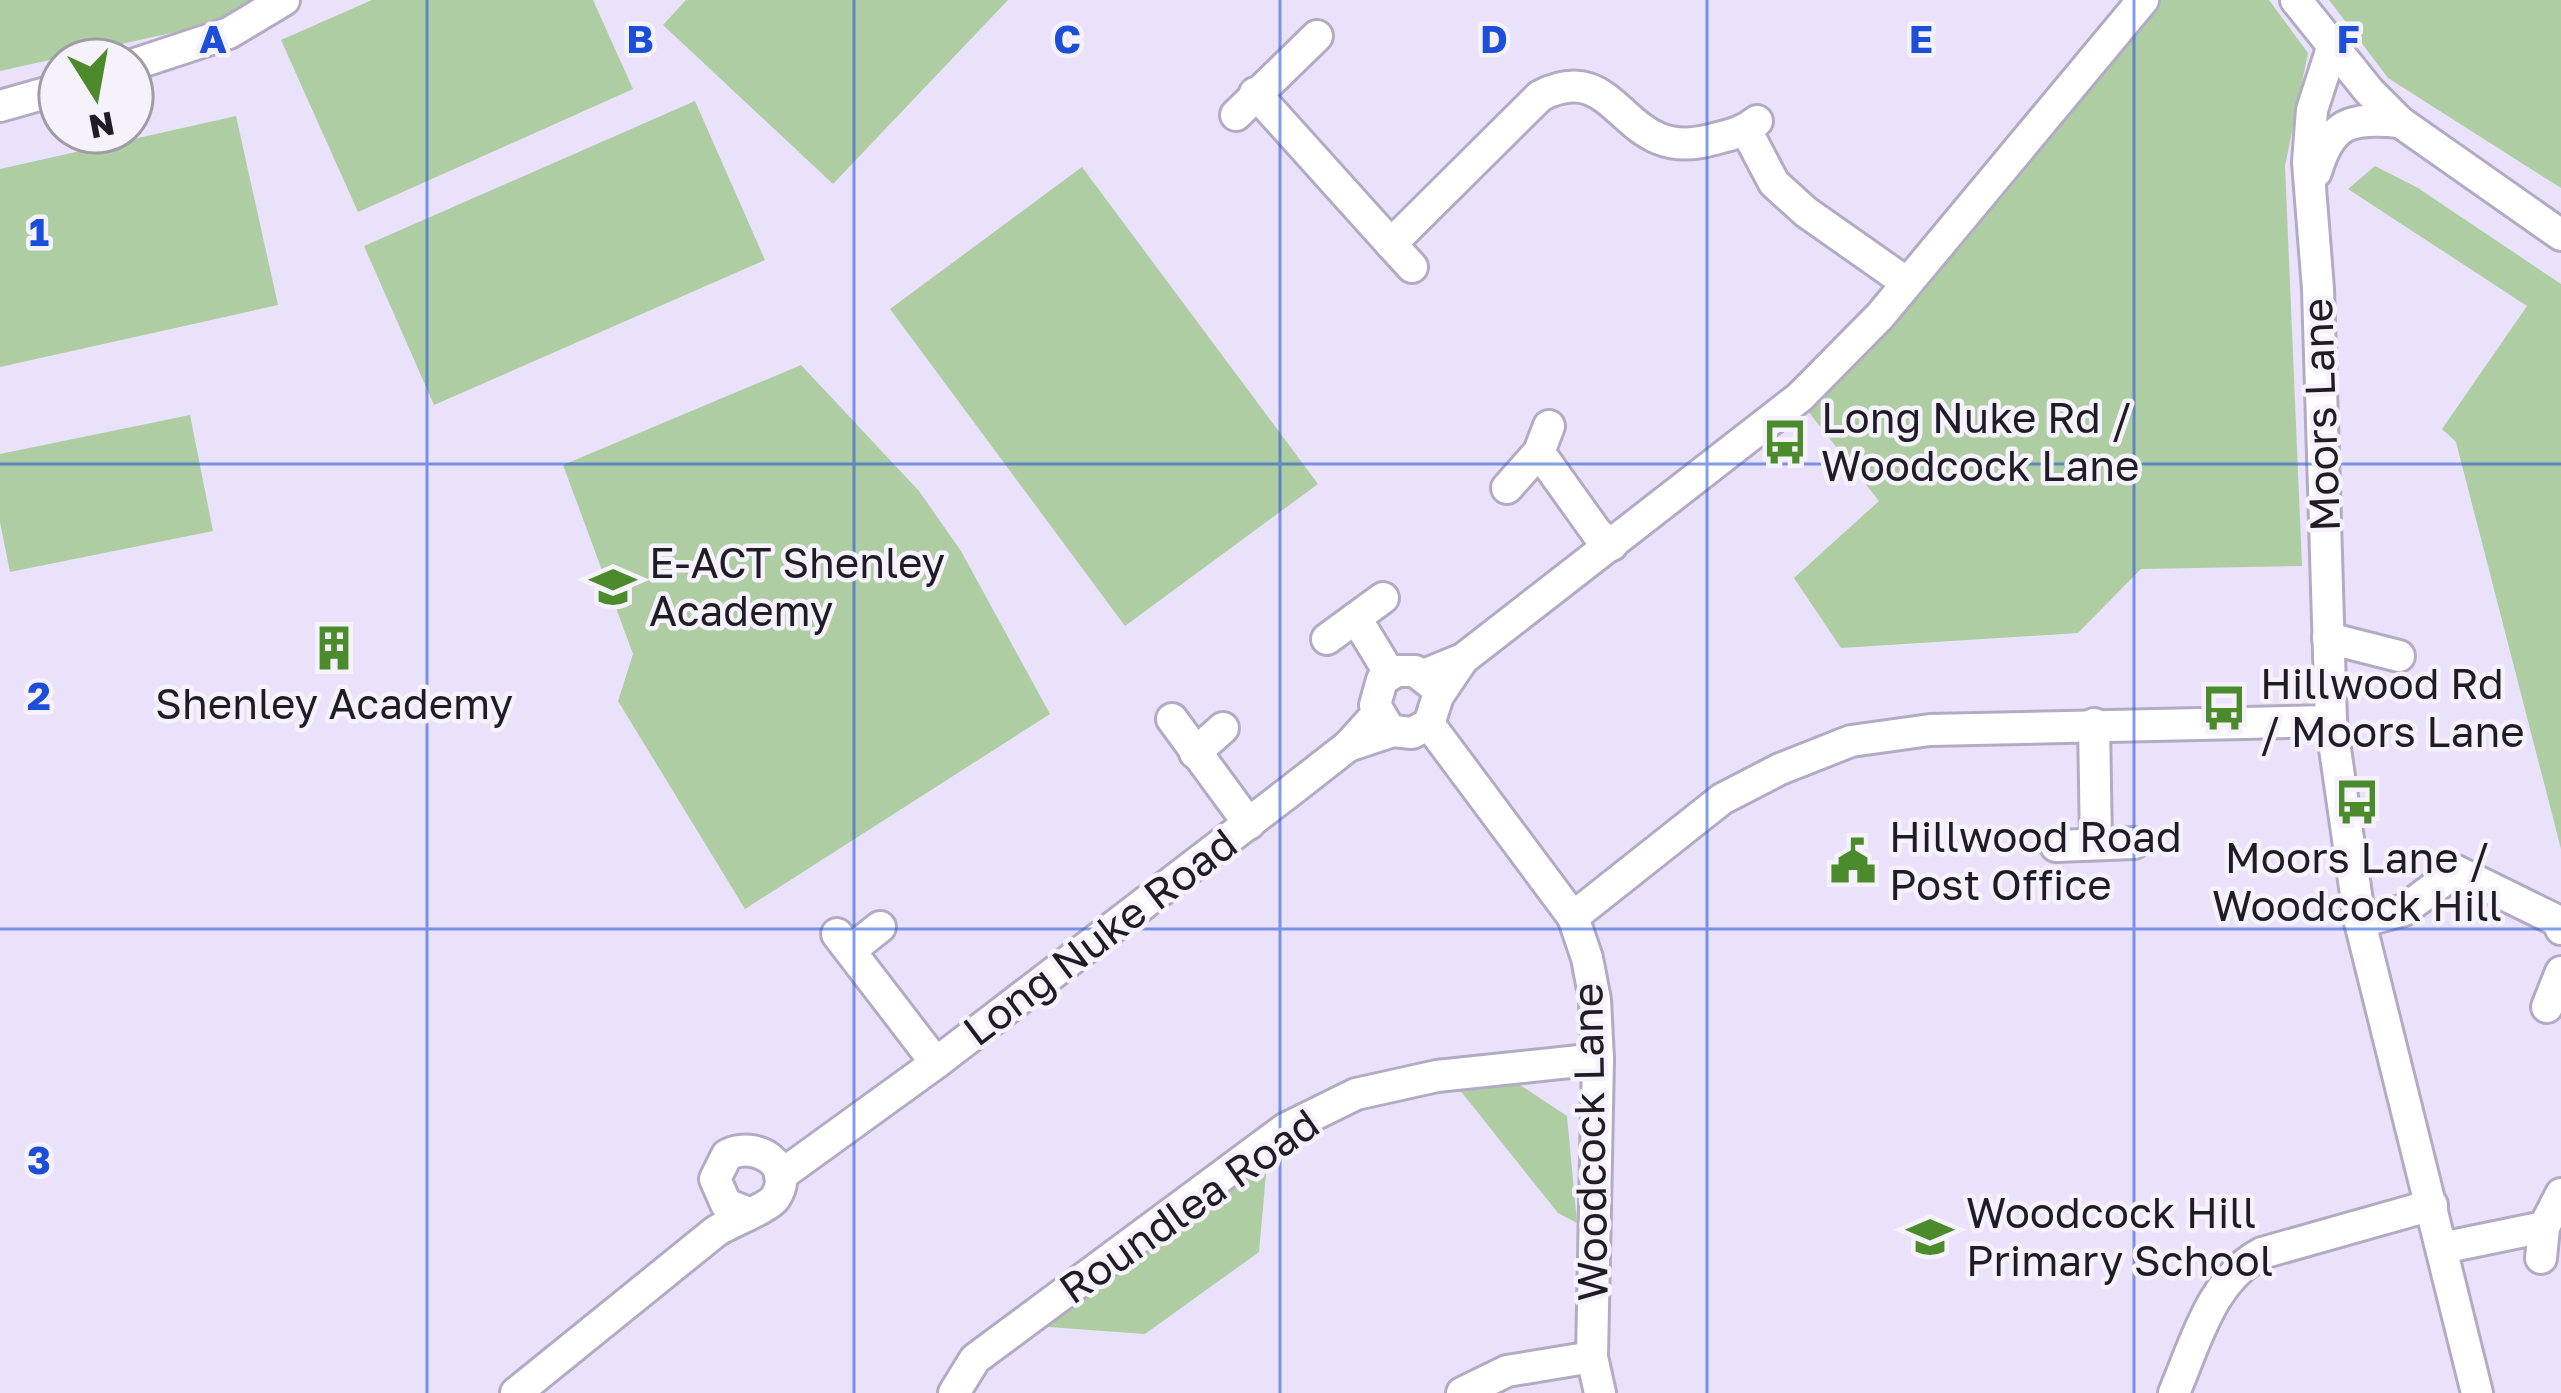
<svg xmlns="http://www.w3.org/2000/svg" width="2561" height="1393" viewBox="0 0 2561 1393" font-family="'Golos Text',sans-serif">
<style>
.green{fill:#aecda2}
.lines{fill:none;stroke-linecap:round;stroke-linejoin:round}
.minor-casing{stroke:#b3abc4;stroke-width:36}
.minor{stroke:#fff;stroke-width:30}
.grid{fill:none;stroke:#1d4ed8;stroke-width:3;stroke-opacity:0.55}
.labels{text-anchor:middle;stroke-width:9;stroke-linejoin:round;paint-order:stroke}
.street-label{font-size:42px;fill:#1f1c25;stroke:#f5f2fc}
.poi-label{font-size:42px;fill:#1f1c25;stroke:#f5f2fc;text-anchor:start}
.grid-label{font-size:39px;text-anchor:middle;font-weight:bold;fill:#1d4ed8;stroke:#f5f2fc;stroke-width:9;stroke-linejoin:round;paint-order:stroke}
</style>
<rect width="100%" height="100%" fill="#eae2fb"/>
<!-- green -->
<g class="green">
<polygon points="0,0 257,0 225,21 0,71"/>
<polygon points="372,0 593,0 633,89 358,212 281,40"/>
<polygon points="686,0 1008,0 833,184 663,25"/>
<polygon points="2158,0 2269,0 2308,53 2285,166 2302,566 2141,569 2078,633 1841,648 1794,578 1879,501 1807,410 1881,340"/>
<polygon points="2329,0 2561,0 2561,188 2388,78"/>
<polygon points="695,101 765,260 434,405 364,246"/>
<polygon points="236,116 278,305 0,367 0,169"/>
<polygon points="2375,166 2418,188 2561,284 2561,849 2456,442 2442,429 2527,306 2348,189"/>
<polygon points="1082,167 1318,484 1125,626 890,309"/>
<polygon points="801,365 919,491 961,551 1050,714 745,909 618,701 633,654 563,465"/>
<polygon points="190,415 213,531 10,572 0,522 0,454"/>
<polygon points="1514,1081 1567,1116 1577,1223 1558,1213 1459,1089"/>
<polygon points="1269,1141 1259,1252 1145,1334 1021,1325"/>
</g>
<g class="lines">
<!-- minor casing -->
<g class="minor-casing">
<g id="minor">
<polyline points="2296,0 2369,91 2400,122 2561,235"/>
<polyline points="2333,45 2312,110 2308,162 2318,289 2331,721 2360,922 2477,1393"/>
<polyline points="132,65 229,33 284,0"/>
<path d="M1255,93L1391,244L1540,96C1622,54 1619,167 1714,139C1730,135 1744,132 1757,121"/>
<polyline points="0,106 60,89"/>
<polyline points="1236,115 1317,36"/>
<polyline points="1746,130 1774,183 1806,212 1907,283"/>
<path d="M2316,172C2331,122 2350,117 2400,122"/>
<polyline points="1391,244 1412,267"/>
<polyline points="1539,452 1597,533 1612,545"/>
<polyline points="1507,488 1539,452 1549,426"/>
<polyline points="1356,618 1390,674"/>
<polyline points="2328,638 2399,656"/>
<polyline points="1327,639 1383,598"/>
<polyline points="1424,675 1463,659 1800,397 1880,316 2143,0"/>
<polyline points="1172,719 1249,824"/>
<polyline points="1429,724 1573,917 1587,958 1595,1000 1598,1059 1592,1357 1600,1393"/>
<polyline points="2094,724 2096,843"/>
<polyline points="1388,727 1375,705 1382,680 1397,671 1415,671 1434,686"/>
<polyline points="1348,746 1393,731 1412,733 1429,724 1438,696 1463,659"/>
<polyline points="1195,753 1223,728"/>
<polyline points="2056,846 2134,843"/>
<polyline points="1573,917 1722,799 1780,769 1851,741 1930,730 2331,721"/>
<polyline points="2360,922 2404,910 2456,871 2558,921 2561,929"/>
<polyline points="837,934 936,1063"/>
<polyline points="851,950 880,927"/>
<polyline points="2547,1007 2561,972"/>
<polyline points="780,1176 936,1063 1293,789 1348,746 1377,714"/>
<polyline points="2442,1248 2544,1227"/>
<polyline points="2541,1258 2544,1227 2561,1194"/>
<path d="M516,1393L715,1232C730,1222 768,1208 775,1198C797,1165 755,1140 727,1155L715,1179L726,1204L746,1212"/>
<polyline points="954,1393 975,1359 1285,1129 1356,1094 1437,1076 1598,1059"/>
<polyline points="1462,1393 1507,1371 1592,1357"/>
<path d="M2174,1393C2196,1342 2211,1280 2262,1253L2432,1205"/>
</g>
</g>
<!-- minor -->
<use href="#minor" class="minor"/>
</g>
<!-- grid -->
<path class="grid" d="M427,0V1393M854,0V1393M1280,0V1393M1707,0V1393M2134,0V1393M0,464H2561M0,929H2561"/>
<!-- icons -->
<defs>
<g id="bus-bare" transform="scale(3.6)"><path d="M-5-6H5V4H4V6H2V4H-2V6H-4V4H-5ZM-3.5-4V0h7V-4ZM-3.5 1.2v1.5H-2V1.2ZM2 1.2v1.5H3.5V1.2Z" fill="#4c8b2b" stroke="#f5f2fc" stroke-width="2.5" paint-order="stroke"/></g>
<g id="school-bare" transform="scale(3.6)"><path d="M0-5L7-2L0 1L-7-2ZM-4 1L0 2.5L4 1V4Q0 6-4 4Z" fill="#4c8b2b" stroke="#f5f2fc" stroke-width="2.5" paint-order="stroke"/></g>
<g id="building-bare" transform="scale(3.6)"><path d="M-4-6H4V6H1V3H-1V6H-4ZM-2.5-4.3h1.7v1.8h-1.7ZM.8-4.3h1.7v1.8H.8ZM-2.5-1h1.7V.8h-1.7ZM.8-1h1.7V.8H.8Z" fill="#4c8b2b" stroke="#f5f2fc" stroke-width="2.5" paint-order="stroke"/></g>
<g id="civic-bare" transform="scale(3.6)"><path d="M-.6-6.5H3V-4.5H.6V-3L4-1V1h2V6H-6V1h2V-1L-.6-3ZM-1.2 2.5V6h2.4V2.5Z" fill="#4c8b2b" stroke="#f5f2fc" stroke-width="2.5" paint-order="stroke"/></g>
</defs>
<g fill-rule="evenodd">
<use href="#bus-bare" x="1785" y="442"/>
<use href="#school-bare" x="613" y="587"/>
<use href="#building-bare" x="334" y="648"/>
<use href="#bus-bare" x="2224" y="708"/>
<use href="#bus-bare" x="2357" y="802"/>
<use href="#civic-bare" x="1853" y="861"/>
<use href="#school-bare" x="1930" y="1237"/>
</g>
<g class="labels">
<!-- street labels -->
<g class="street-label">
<text transform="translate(2321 415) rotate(-92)" y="15">Moors Lane</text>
<text transform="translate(1100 937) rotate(-37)" y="15">Long Nuke Road</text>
<text transform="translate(1590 1142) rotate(-91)" y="15">Woodcock Lane</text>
<text transform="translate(1189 1206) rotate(-35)" y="15">Roundlea Road</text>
</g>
<!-- poi labels -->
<g class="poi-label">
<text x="1821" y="433">Long Nuke Rd /<tspan x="1821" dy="48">Woodcock Lane</tspan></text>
<text x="649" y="578">E-ACT Shenley<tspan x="649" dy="48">Academy</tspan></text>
<text x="2260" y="699">Hillwood Rd<tspan x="2260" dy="48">/ Moors Lane</tspan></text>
<text x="334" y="719" text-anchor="middle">Shenley Academy</text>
<text x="1889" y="852">Hillwood Road<tspan x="1889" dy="48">Post Office</tspan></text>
<text x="2357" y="873" text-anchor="middle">Moors Lane /<tspan x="2357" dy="48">Woodcock Hill</tspan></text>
<text x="1966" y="1228">Woodcock Hill<tspan x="1966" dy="48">Primary School</tspan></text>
</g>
</g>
<g class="grid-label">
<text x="213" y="53">A</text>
<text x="640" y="53">B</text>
<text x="1067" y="53">C</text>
<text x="1494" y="53">D</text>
<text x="1921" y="53">E</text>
<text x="2348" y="53">F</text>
<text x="39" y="246">1</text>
<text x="39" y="710">2</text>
<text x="39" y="1174">3</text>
</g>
<!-- north arrow -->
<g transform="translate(96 96) rotate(169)"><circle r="57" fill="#f5f2fc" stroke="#9f9ca6" stroke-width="3"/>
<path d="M0-9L21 45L0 30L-21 45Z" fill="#4c8b2b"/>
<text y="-18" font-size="33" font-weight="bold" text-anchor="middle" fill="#1f1c25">N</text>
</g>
</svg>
